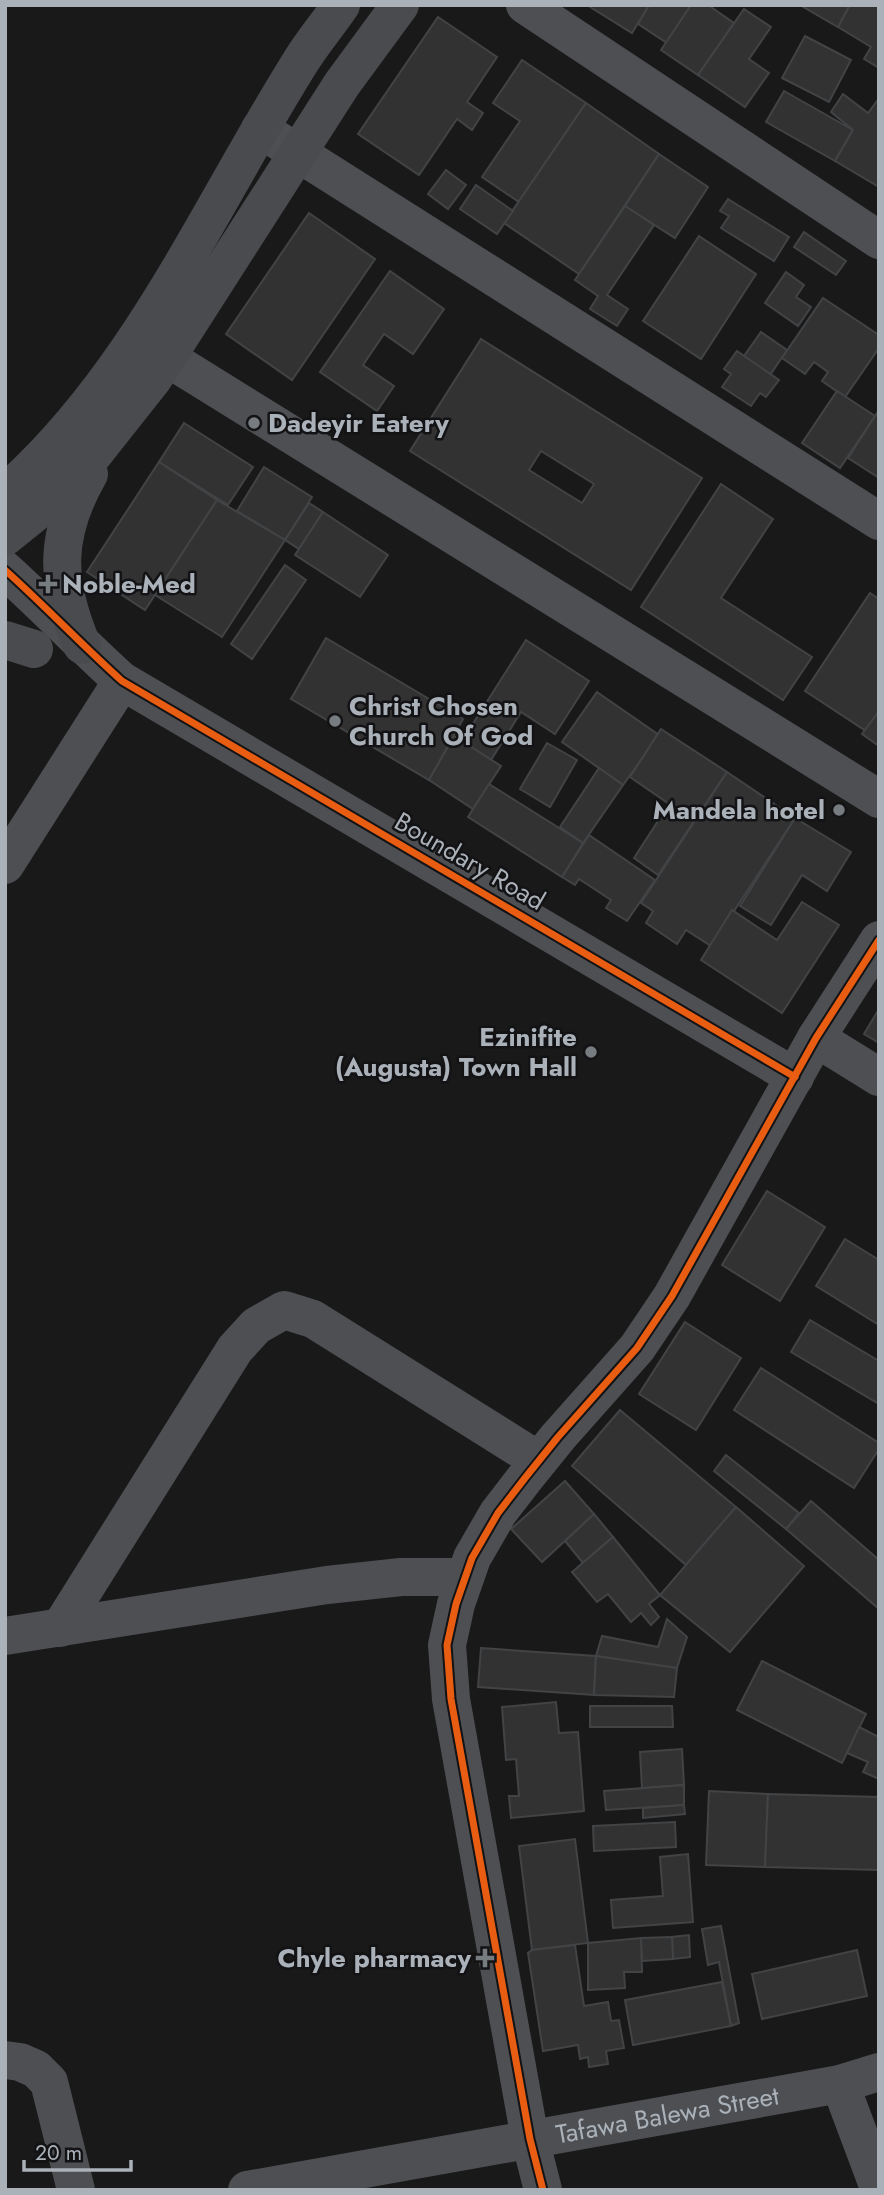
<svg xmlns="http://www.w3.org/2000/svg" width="884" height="2195" viewBox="0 0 884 2195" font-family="Jost,sans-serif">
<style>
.building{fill:#323233;stroke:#414345;stroke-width:2;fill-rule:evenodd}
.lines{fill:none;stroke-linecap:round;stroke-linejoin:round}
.minor{stroke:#4d4f52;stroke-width:38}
.major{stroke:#4a4b4e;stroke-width:38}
.cycleway-casing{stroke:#131315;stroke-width:11}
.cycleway{stroke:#e95d12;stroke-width:7}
.poi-dot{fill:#777c81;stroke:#131315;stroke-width:2.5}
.labels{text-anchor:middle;stroke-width:5;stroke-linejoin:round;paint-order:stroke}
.poi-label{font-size:26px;font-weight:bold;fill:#aab1b9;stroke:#131315;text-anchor:start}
.street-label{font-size:26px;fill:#aab1b9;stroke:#131315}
</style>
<rect width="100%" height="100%" fill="#191919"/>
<!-- building -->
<g class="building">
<polygon points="587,5 649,5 632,33"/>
<polygon points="649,5 691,5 667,43 638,24"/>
<polygon points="691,5 708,5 734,23 698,75 661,50"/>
<polygon points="800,5 850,5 838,27"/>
<polygon points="850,5 879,5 879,68 864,59 871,47 838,27"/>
<polygon points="744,9 771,27 749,59 769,73 745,107 698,75"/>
<polygon points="438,17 497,57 467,102 483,113 472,130 457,119 419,175 358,134"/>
<polygon points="805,36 851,60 829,102 782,78"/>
<polygon points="522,60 586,103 519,202 482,177 520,121 493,103"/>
<polygon points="784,91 853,130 835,161 766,122"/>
<polygon points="843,94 868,113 877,101 879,102 879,187 835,161 853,130 831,112"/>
<polygon points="586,103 659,154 579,274 504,223"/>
<polygon points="659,154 708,187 675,238 625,206"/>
<polygon points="446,170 466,185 448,209 428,194"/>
<polygon points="476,185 513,211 497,234 460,209"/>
<polygon points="728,199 789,237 774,261 721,228 729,216 720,211"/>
<polygon points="625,206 654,225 607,295 628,309 617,326 590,309 598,296 575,280"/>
<polygon points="309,213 375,259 292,380 226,334"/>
<polygon points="804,232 846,261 836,275 794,247"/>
<polygon points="699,236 756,274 701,359 643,321"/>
<polygon points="390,271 444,309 413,354 384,334 363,365 394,386 377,411 320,372"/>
<polygon points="786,272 804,285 796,297 811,307 798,326 765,303"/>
<polygon points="823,298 879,335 879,348 845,397 822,381 828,372 814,362 805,374 782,358"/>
<polygon points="761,332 787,350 770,375 744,356"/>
<path d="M481,339L702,478L631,590L410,451ZM541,451L594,484L582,503L529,470Z"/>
<polygon points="737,351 779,380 766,397 760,393 751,406 722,387 731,374 724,369"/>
<polygon points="837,391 875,416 840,468 802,443"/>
<polygon points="879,410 879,478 848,458"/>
<polygon points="184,423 253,467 228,505 159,462"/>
<polygon points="159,462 217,500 145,610 87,572"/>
<polygon points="264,467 312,497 285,540 237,511"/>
<polygon points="721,484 773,519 721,598 812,657 783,700 641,607"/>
<polygon points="217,500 285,540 222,637 155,595"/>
<polygon points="309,503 323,512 299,549 285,540"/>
<polygon points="323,512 388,555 360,597 295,555"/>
<polygon points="285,565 306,580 252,659 231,644"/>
<polygon points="870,593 879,599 879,711 866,731 805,691"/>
<polygon points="326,638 463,719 429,780 291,699"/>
<polygon points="526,640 589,681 555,734 521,712 491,760 462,741"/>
<polygon points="597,692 659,735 623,785 562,742"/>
<polygon points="879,711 879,746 862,734"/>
<polygon points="661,729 727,772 658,875 634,858 669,804 630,777"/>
<polygon points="454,736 501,766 473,809 429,780"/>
<polygon points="547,743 577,760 550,807 520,789"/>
<polygon points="599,768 623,785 583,843 560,827"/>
<polygon points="727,772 795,818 711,946 686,930 677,944 646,923 653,911 641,903"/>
<polygon points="489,784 583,843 562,877 468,817"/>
<polygon points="795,818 851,852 827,891 802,875 771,925 740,906"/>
<polygon points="589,835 655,880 627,921 606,908 611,900 579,879 575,885 562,877"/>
<polygon points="802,902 839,925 782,1013 701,960 732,910 777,940"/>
<polygon points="879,1009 879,1043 864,1034"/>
<polygon points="767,1191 825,1227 780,1301 722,1265"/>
<polygon points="845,1239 879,1260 879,1325 816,1286"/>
<polygon points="810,1320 879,1361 879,1404 791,1352"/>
<polygon points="685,1322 741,1358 696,1430 639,1394"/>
<polygon points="761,1368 879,1443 879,1449 854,1488 734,1410"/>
<polygon points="620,1410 736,1507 686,1565 572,1466"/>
<polygon points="726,1455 799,1513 786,1529 714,1471"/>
<polygon points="565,1481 594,1514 542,1562 511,1529"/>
<polygon points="811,1501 879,1560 879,1609 786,1529"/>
<polygon points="736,1507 804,1566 730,1652 660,1595"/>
<polygon points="594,1514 613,1537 583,1563 565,1541"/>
<polygon points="613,1537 660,1595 649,1604 659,1617 651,1625 641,1613 631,1622 608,1594 597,1602 572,1572"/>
<polygon points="667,1619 687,1637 677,1668 596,1656 602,1636 658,1647"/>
<polygon points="481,1648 596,1656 594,1695 478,1687"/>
<polygon points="596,1656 677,1668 674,1697 594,1695"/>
<polygon points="762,1661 866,1714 842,1763 737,1710"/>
<polygon points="556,1702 559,1733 578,1732 584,1811 511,1818 509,1796 519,1796 516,1759 506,1760 502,1707"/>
<polygon points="590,1706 672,1706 673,1727 590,1727"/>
<polygon points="859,1727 879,1737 879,1779 863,1772 868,1762 847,1753"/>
<polygon points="682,1749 684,1785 642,1788 640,1752"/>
<polygon points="684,1785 684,1805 606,1810 604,1791"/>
<polygon points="709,1791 768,1794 765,1867 706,1865"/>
<polygon points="768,1794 879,1797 879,1870 765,1867"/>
<polygon points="684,1805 685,1814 643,1818 643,1808"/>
<polygon points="675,1822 676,1847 594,1851 593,1826"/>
<polygon points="575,1839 588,1943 532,1950 519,1846"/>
<polygon points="688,1854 693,1922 613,1928 611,1900 663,1896 660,1857"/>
<polygon points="721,1926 739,2023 731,2026 719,1962 708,1965 702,1929"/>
<polygon points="689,1935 690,1957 673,1959 672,1937"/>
<polygon points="672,1937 673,1959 642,1961 641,1938"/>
<polygon points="641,1938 642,1972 624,1972 625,1988 588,1990 588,1943"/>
<polygon points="575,1945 584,2006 608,2002 611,2021 619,2020 624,2048 606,2051 608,2064 589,2067 588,2057 580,2059 578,2045 543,2051 528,1953 532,1950"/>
<polygon points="857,1950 867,1996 762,2019 752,1974"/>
<polygon points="722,1982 731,2026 633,2045 625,2000"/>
</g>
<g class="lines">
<!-- minor -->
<g class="minor">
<polyline points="525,5 879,240"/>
<polyline points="260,129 879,521"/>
<polyline points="166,357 879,799"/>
<path d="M5,570C45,606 82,645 122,681L795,1077"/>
<polyline points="5,865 122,681"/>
<polyline points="816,1038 879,1077"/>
<polyline points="60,1628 235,1349 256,1326 284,1310 313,1319 538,1460"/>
<polyline points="5,1636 327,1585 401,1577 465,1577"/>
<polyline points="5,2060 20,2062 36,2069 49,2082 76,2190"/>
<polyline points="840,2084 879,2188"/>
<path id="s1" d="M247,2190L840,2084L879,2072"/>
<polyline points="543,2190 530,2139 451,1699 447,1645 456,1604 472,1558 498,1513 525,1478 558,1437 637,1348 672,1296 816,1038 879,940"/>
</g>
<!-- major -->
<g class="major">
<path d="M5,493C138,376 208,209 301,61C313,42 328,24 341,5"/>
<polyline points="5,537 41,508 81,470 153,379 342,84 400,5"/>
<polyline points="5,640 34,649"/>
<path d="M82,645C55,581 54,535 89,474"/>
</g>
<!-- cycleway casing -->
<g class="cycleway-casing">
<g id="cycleway">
<path d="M5,570C45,606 82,645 122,681L795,1077"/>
<polyline points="543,2190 530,2139 451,1699 447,1645 456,1604 472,1558 498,1513 525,1478 558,1437 637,1348 672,1296 816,1038 879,940"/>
</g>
</g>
<!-- cycleway -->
<use href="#cycleway" class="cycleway"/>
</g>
<!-- markers -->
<g class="poi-dot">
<circle cx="254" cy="423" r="7"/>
<path d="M44.5 573.5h7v7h7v7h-7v7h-7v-7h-7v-7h7z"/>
<circle cx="335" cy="721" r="7"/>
<circle cx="839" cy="810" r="7"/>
<circle cx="591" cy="1052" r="7"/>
<path d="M481.5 1947.5h7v7h7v7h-7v7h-7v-7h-7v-7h7z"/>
</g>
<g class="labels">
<!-- poi labels -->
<g class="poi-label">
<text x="268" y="432">Dadeyir Eatery</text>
<text x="62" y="593">Noble-Med</text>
<text x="349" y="715">Christ Chosen<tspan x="349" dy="30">Church Of God</tspan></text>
<text x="825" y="819" text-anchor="end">Mandela hotel</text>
<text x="577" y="1046" text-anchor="end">Ezinifite<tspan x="577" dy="30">(Augusta) Town Hall</tspan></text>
<text x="471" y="1967" text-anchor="end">Chyle pharmacy</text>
</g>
<!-- street labels -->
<g class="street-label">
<text transform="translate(470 861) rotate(30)" y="9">Boundary Road</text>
<text dy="9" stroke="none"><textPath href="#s1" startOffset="427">Tafawa Balewa Street</textPath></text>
</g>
</g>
<!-- border -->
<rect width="884" height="2195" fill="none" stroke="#aab1b9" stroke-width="14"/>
<!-- scale -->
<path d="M24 2160v10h107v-10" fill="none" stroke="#aab1b9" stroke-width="3.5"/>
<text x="35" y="2160" font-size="21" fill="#aab1b9" stroke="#131315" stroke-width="5" paint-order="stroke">20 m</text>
</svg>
